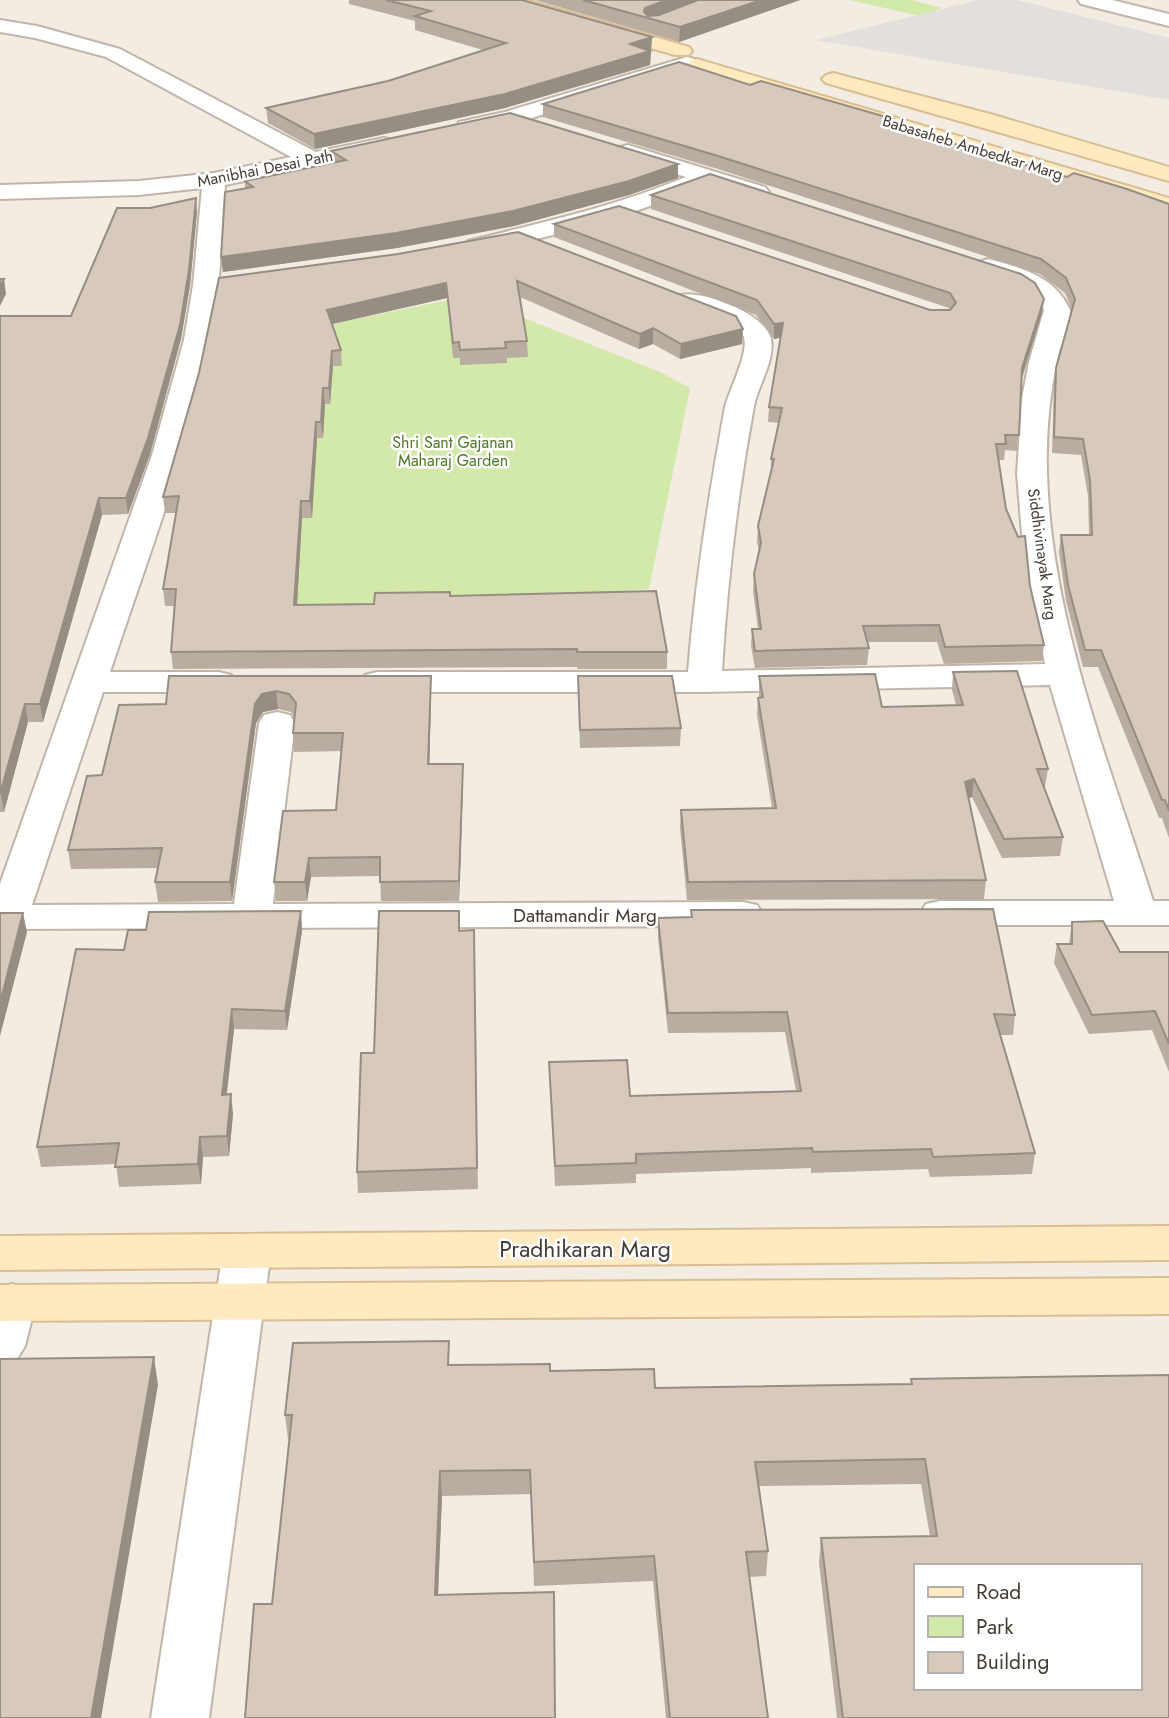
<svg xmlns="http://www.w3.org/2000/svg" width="1169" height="1718" viewBox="0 0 1169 1718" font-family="Jost,sans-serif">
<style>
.green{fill:#d3e9a9}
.parking{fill:#e2dfdc}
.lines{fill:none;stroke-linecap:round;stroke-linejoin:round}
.street-casing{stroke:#c1b5a8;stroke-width:4}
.secondary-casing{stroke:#d8be92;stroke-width:4}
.street{fill:#fff;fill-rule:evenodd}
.secondary{fill:#ffe9c0;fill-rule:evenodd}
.wall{fill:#b9ada1}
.shaded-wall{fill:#968d83}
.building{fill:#d7c9bb;stroke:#968d83;stroke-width:2;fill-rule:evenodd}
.labels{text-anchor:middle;stroke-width:5;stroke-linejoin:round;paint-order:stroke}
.far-street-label{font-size:16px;fill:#443c33;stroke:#fff}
.far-park-label{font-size:16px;fill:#4d7824;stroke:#fff}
.street-label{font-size:19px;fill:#443c33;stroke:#fff}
.near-street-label{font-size:23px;fill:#443c33;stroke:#fff}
</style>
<rect width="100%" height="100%" fill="#f2ece3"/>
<!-- green -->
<g class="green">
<polygon points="850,0 911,0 942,8 919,16"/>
<polygon points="468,296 660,372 690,388 649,589 264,612 316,327"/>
</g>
<!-- parking -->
<polygon class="parking" points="979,0 1017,0 1169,38 1169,100 816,40"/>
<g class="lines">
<!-- street casing -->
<g class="street-casing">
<g id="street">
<polygon points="1078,0 1112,0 1169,14 1169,26 1081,4"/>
<path d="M0,20L37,26L120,49L316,152L384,138L392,140L395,145L392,150L384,152L225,185C222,236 220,288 211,339C189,453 146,562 110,672H219L231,675L236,682L231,689L219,692H103L32,905L234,904L259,723L264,715L277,712L290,715L295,723L273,904L743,902L757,905L763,914L757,923L743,926L0,929V884L152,455L184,340L193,285L202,188L139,195L0,199V185L139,181L214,173L291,157L106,57L35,38L0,32Z"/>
<polygon points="687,57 694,59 697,63 694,67 519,122 467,134 459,132 456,127 459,122 505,112"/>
<path d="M628,145L765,187L769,192L765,197L757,199L709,185L599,224L477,253L468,251L465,246L468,241C544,222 613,207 686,177L620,157L617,152L620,147Z"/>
<path d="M988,259C1022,268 1055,276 1070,310C1070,327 1060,344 1057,361C1049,398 1046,435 1047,473C1051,620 1109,762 1153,901H1169V925H940L926,922L920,913L926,904L940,901H1114L1050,685L704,692H377L365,689L360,682L365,675L377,672H688C695,583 709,494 725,407C729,390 751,350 743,335C733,318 698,312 681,307L677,301L681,295C703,290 766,314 771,339C775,361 758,385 754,406C738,493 727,583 722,671L1045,664L1023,546L1017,474L1022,398L1029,362L1044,310C1033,285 1003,280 979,272L975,267L979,262Z"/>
<polygon points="247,1234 264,1239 271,1251 209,1718 151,1718 223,1251 230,1239"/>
<polygon points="12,1284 29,1289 36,1302 25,1346 17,1359 0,1365 0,1288"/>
</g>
</g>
<!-- secondary casing -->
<g class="secondary-casing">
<g id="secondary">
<polygon points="495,0 526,0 689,47 692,51 689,55 675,55 498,4"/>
<polygon points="697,59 1169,198 1169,213 690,69 687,65 690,61"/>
<polygon points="833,73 994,115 1169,167 1169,181 826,83 822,79 826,75"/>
<polygon points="1169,1226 1169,1260 0,1270 0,1236"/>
<polygon points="1169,1278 1169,1314 0,1321 0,1285"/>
</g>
</g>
<!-- street -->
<use href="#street" class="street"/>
<!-- secondary -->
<use href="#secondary" class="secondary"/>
</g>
<!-- wall -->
<g class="wall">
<polygon points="349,0 522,0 652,37 650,65 505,108 315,149 268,123 266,108 388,81 483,50 415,30 415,21 349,4"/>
<polygon points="535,0 800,0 679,42"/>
<polygon points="750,85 893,119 893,126 1067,177 1169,204 1169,838 1162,818 1159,818 1098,667 1083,667 1066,601 1059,552 1061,535 1089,535 1088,496 1081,455 1052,453 1054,383 1056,368 1072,310 1065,293 1040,274 718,169 543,117 543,104"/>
<polygon points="331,151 678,178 629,195 514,226 397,248 223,272 221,257 245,188 245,181 332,163"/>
<polygon points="651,195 1042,313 1022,379 1017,451 1005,450 1004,460 998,460 1006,509 1030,586 1044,645 1042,661 944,664 937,642 867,642 869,648 867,665 755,668 751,646 752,629 758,629 753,591 754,574 759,552 757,542 758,526 771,474 771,459 779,423 768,422 769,407 780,338 774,339 756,315 554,237 554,224 930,310 950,310 949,308 651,209"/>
<polygon points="197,212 190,285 181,339 150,454 128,514 102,515 43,722 28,722 4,812 0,812 0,316 71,316"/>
<polygon points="518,232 742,344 680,359 653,344 639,349 520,297 527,341 528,357 507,358 507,363 460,365 460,358 453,358 447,298 332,324 341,350 342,366 333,366 330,404 325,404 323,438 317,438 312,518 302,518 297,605 374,604 451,596 667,652 667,669 577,669 577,667 173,669 171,652 174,606 165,606 163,589 176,513 165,513 163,497 398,254"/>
<polygon points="953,672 1048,769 1045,787 1044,787 1063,837 1060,856 1002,858 972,797 969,798 986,880 984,899 687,900 680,828 681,810 772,808 757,715 758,698 759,697 759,676 882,707 956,705 952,690"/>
<polygon points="169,676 431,695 429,764 463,783 459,901 381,901 380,876 311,877 307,901 276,901 274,882 336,810 342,751 294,752 293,733 294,717 291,712 278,709 263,712 256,723 232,901 158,902 155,882 158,868 71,869 68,850 102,775 166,704"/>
<polygon points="578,676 681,728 680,746 580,748"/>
<polygon points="691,910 1015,1015 1013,1035 1000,1035 1035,1153 1032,1174 930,1177 928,1169 811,1173 811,1168 636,1174 636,1183 555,1186 549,1062 630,1096 796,1091 785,1032 668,1033 658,938 658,918 691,917"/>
<polygon points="301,911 302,931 287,1030 234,1029 227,1094 233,1114 229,1156 203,1157 201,1184 119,1187 116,1164 41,1167 37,1147 124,950 146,930"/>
<polygon points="1072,922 1120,952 1169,952 1169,1072 1152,1030 1089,1034 1054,963 1057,944 1069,944"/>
<polygon points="459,931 474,950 478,1189 358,1193 357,1172 374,1053"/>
<polygon points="450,1365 550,1371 655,1388 911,1384 911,1379 1169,1718 837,1718 819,1563 821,1538 930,1536 921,1484 759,1486 768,1551 766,1576 749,1577 768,1718 666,1718 653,1581 534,1586 531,1494 442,1496 438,1595 272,1604 289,1439 288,1439 285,1415"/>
</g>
<!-- shaded-wall -->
<g class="shaded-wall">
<polygon points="667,0 704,0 651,19 644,12 645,8"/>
<polygon points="761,0 800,0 679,42 680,27"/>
<polygon points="652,37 650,65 505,108 315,149 314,134 630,44"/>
<polygon points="893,119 892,133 883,123"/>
<polygon points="678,164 678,178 629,195 514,226 397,248 223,272 221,257"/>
<polygon points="196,198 197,212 190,285 181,339 150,454 128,514 126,498"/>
<polygon points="4,279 6,294 0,306 0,287"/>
<polygon points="446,283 447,298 328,325 327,310"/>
<polygon points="1044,299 1042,313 1020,383 1022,368"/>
<polygon points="783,323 782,337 774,339 774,324"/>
<polygon points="653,328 653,344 639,349 640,334"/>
<polygon points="743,329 742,344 680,359 681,344"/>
<polygon points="332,351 333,366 330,404 329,388"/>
<polygon points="323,388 325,404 323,438 321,422"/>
<polygon points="316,422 317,438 312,518 310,501"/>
<polygon points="99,498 102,515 43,722 40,704"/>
<polygon points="301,501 302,518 296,622 294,605"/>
<polygon points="431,676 431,695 429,783 428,764"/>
<polygon points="276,691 278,709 263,712 256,723 232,901 230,882 255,704 262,694"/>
<polygon points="25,704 28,722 4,812 1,794"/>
<polygon points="463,764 463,783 459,901 459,881"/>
<polygon points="974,779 972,797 963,800 965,782"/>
<polygon points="309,858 311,877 307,901 305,882"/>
<polygon points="301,911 302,931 287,1030 285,1011"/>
<polygon points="23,913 27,932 0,1036 0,1003"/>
<polygon points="232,1009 234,1029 224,1115 222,1095"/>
<polygon points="231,1094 233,1114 229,1156 227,1136"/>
<polygon points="200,1137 203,1157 201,1184 198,1164"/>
<polygon points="154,1357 158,1385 101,1718 91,1718"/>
<polygon points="440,1471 442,1496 437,1619 435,1595"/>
</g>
<!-- building -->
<g class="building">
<polygon points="386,0 522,0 652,37 630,44 650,51 505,94 314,134 266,108 388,81 506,43 415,16 431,11"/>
<polygon points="583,0 667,0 645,8 644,12 648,16 659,15 698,0 761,0 680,27"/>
<polygon points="679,62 750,85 761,81 893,119 883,123 1067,177 1074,173 1127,189 1169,204 1169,811 1165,800 1162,800 1101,650 1085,650 1068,585 1061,535 1092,535 1090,480 1083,439 1054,437 1056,368 1075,299 1066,278 1041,259 718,156 543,104"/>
<polygon points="510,113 678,164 629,181 513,211 396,233 221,257 225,192 253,187 245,181 346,160 331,151"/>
<polygon points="710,174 1021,274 1035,283 1044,299 1022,368 1019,435 1005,435 1006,444 996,444 1006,509 1018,537 1025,536 1030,586 1044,645 945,647 939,625 863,626 869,648 755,651 752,629 761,629 754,574 761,543 758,526 774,459 771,459 782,408 769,407 783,323 774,324 757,300 554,224 619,206 930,310 950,310 956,303 950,293 651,195"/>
<polygon points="196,198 189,270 180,325 148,438 126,498 99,498 40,704 25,704 0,794 0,316 71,316 117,208 150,208"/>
<polygon points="518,232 736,316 743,329 681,344 653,328 640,334 517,281 527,341 505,342 506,348 460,350 459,342 453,343 446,283 327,310 341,350 332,351 329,388 323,388 321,422 316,422 310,501 301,501 294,605 374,604 375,593 450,592 450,596 656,591 667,652 577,652 577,649 171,652 176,589 163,589 179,496 163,497 199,373 219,278 398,254"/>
<polygon points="0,279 4,279 0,287"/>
<polygon points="1017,671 1048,769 1037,769 1063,837 1004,839 974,779 965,782 986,880 688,882 681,810 776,808 758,698 763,697 759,676 875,674 882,707 963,705 953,672"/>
<polygon points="169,676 431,676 428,764 463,764 459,881 380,882 380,857 309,858 305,882 274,882 283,811 336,810 343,733 293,733 296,703 289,694 276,691 262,694 255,704 230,882 155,882 162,848 68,850 87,776 102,775 119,705 166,704"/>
<polygon points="578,676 672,676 681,728 580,730"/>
<polygon points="993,909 1015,1015 994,1014 1035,1153 933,1157 931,1149 813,1152 812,1148 636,1154 636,1163 555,1166 549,1062 627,1060 630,1096 801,1091 787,1012 668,1013 658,918 692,917 691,910"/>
<polygon points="301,911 285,1011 232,1009 222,1095 231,1094 227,1136 200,1137 198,1164 115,1167 119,1143 37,1147 76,949 124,950 128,930 146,930 149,912"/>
<polygon points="379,911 459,911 459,931 474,930 477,1168 357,1172 361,1053 374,1053"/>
<polygon points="0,913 23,913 0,1003"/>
<polygon points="1103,921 1120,952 1169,952 1169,1044 1155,1011 1092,1015 1057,944 1072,944 1072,922"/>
<path d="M449,1341L448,1365L550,1364V1371L654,1369L655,1388L912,1384L911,1379L1169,1375V1718H843L821,1538L937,1536L925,1459L755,1462L768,1551L746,1552L768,1718H670L654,1556L534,1562L530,1470L440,1471L435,1595L554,1592L555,1718H245L254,1604H272L292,1415H285L293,1343ZM915,1566H1139V1688H915Z"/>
<polygon points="154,1357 91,1718 0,1718 0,1359"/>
</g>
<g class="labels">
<!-- far-street labels -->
<g class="far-street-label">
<text transform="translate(973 147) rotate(17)" y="6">Babasaheb Ambedkar Marg</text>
<text transform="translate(265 168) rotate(-11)" y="6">Manibhai Desai Path</text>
<text transform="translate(1043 554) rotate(82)" y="6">Siddhivinayak Marg</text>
</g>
<!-- far-park labels -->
<g class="far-park-label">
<text x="453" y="448">Shri Sant Gajanan<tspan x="453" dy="18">Maharaj Garden</tspan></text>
</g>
<!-- street labels -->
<g class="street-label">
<text x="585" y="922">Dattamandir Marg</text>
</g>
<!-- near-street labels -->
<g class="near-street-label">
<text x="585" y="1257">Pradhikaran Marg</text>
</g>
</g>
<!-- legend -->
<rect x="914" y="1564" width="228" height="126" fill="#ffffff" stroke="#b4b1ad" stroke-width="2"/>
<rect x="928" y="1587" width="35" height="10" fill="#ffe9c0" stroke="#b4b1ad" stroke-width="2"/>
<text x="976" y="1599" font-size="21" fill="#443c33">Road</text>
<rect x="928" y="1616" width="35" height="21" fill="#d3e9a9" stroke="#b4b1ad" stroke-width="2"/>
<text x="976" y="1634" font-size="21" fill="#443c33">Park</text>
<rect x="928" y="1652" width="35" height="21" fill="#d7c9bb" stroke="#b4b1ad" stroke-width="2"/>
<text x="976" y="1669" font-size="21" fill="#443c33">Building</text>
</svg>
